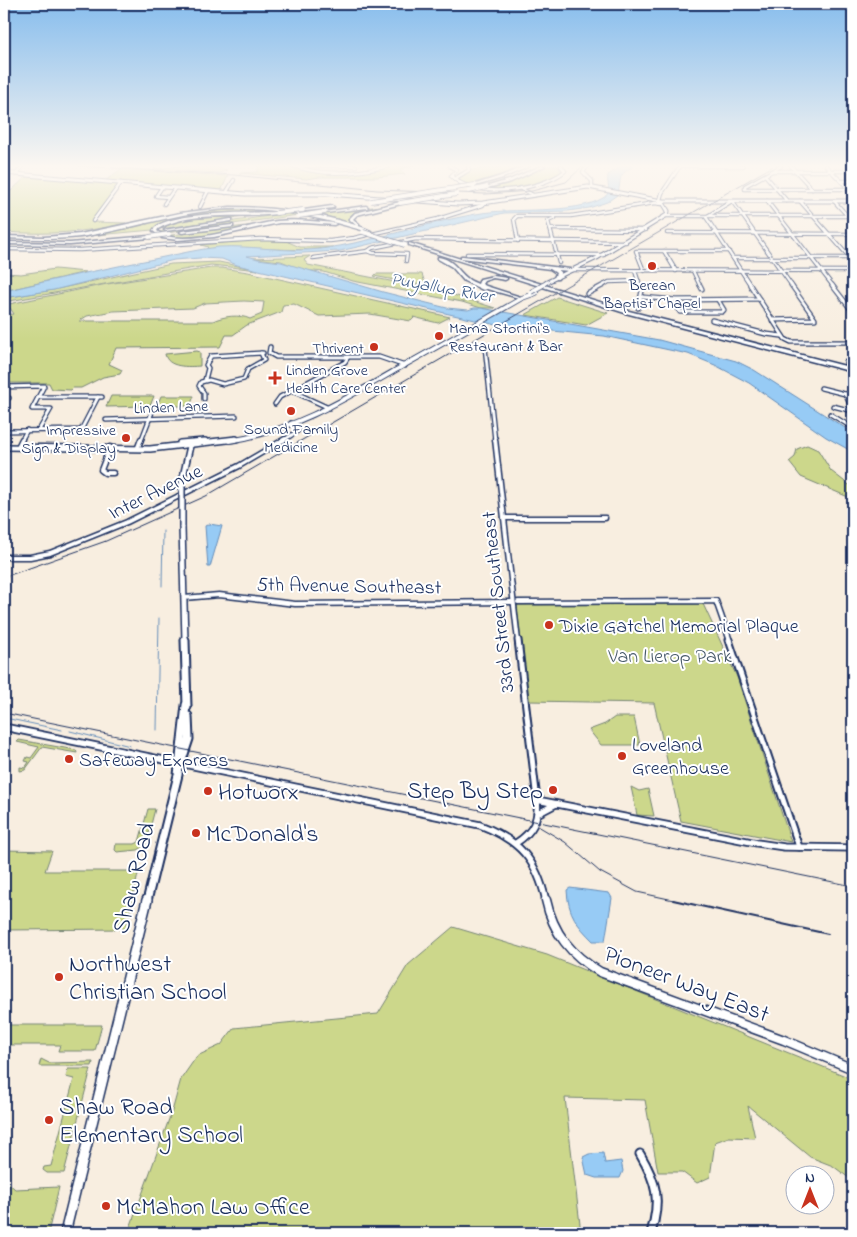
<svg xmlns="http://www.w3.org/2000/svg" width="857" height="1237" viewBox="0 0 857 1237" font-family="'Indie Flower',sans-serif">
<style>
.green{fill:#ccd78b;stroke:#748374;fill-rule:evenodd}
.water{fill:#97cbf5;stroke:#658db9}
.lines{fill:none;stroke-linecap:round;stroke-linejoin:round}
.stream{stroke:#658db9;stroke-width:1}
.minor-far4-casing{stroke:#1b2f5e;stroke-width:4.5}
.minor-far3-casing{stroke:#1b2f5e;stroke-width:5.5}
.minor-far2-casing{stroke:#1b2f5e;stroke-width:7}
.minor-far1-casing{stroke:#1b2f5e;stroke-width:9}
.minor-casing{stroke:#1b2f5e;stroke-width:11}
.tertiary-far2-casing{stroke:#1b2f5e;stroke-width:4.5}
.tertiary-far1-casing{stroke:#1b2f5e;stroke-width:9}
.tertiary-casing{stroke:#1b2f5e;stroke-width:11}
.secondary-far4-casing{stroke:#1b2f5e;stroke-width:5}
.secondary-far3-casing{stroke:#1b2f5e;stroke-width:6}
.secondary-far2-casing{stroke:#1b2f5e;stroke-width:8}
.secondary-far1-casing{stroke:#1b2f5e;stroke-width:11}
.secondary-casing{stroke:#1b2f5e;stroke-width:12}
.motorway-casing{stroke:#1b2f5e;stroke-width:3}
.minor-far4{stroke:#fff;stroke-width:2.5}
.minor-far3{stroke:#fff;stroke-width:3}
.minor-far2{stroke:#fff;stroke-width:4}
.minor-far1{stroke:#fff;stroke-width:5}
.minor{stroke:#fff;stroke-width:7}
.tertiary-far2{stroke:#fff;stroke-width:2.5}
.tertiary-far1{stroke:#fff;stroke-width:5.5}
.tertiary{stroke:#fff;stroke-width:8}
.secondary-far4{stroke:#fff;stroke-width:3}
.secondary-far3{stroke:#fff;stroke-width:4}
.secondary-far2{stroke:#fff;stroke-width:5}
.secondary-far1{stroke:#fff;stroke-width:7}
.secondary{stroke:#fff;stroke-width:9}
.motorway{fill:#fff;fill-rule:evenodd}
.rail-far1{stroke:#1b2f5e;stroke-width:1}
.rail{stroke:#1b2f5e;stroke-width:2}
.secondary-bridge-far2-casing{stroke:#1b2f5e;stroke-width:5;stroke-linecap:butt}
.secondary-bridge-far1-casing{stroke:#1b2f5e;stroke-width:6;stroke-linecap:butt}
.secondary-bridge-casing{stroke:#1b2f5e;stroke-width:8;stroke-linecap:butt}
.motorway-bridge-casing{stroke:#1b2f5e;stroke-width:5.5;stroke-linecap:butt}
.secondary-bridge-far2{stroke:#fff;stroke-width:3}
.secondary-bridge-far1{stroke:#fff;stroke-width:4}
.secondary-bridge{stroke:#fff;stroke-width:5}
.motorway-bridge{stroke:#fff;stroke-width:4}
.poi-dot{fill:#c8321e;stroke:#fff;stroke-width:2}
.labels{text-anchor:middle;stroke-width:4;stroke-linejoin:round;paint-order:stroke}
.far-poi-label{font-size:16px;fill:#1b2f5e;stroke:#fff}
.far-street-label{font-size:16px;fill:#1b2f5e;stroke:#fff}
.far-water-label{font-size:18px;font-style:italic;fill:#405e8b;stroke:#fff}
.street-label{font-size:20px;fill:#1b2f5e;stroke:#fff}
.poi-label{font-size:20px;fill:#1b2f5e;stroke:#fff;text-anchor:start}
.park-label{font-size:20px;fill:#475969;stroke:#fff}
.near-poi-label{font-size:24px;fill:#1b2f5e;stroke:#fff;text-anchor:start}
.near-street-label{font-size:24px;fill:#1b2f5e;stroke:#fff}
</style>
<rect width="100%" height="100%" fill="#f8eee0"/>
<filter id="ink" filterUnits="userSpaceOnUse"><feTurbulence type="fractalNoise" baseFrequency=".02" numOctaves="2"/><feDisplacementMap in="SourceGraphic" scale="10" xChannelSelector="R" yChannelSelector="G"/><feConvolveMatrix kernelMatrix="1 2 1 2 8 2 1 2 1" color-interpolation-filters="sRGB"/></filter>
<g filter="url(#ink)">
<!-- green -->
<g class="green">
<path d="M181,166C194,166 216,165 227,170L219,173L154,169Z"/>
<polygon points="258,166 285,166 302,170 348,172 374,171 394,166 414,166 400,169 405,174 377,177 320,177 306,179 239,173 258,172"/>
<path d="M502,166H524L504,174L466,185L458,179C469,164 487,172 502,166Z"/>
<path d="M545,166H558L561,172C538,186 507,189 481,190L519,179Z"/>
<polygon points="121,169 228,176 221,191 105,181"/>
<path d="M28,175L120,184L91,222L126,223C84,233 47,235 4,232V191H11Z"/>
<polygon points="394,204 354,212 347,219 353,224 320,214"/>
<polygon points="250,209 286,211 182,217 162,222 152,230 77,237 197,212"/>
<polygon points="297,212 306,214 159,234 158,232"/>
<polygon points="259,215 159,229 182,219"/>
<path d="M262,224C230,230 196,243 163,236Z"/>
<path d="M257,240L286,241L300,247H333C291,254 249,244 206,249L208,247L201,245Z"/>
<polygon points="310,256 304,260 308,265 441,291 495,308 481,308 462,302 353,281 324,272 303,270 281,261 253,258"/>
<polygon points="219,262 258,270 211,265 4,302 4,298 53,290 171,264"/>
<path d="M211,268H222L248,272L450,317L438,323L413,317L414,318L411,321L370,314L319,316L294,304L283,305L281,312L247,325L233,335H226L220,347L116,348L109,364L122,370L120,374L103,377L81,388H73L71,390L52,389L49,383H4V315L14,314L10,308L4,309V305L107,284ZM244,301L264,302L262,314L250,319C240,314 223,316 213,321H79L87,316L113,311L193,308L205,303Z"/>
<polygon points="55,269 86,272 4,291 4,273 21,274"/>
<polygon points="376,274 422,274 426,286 374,276"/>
<polygon points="557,297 608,313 586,325 525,315"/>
<path d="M197,351L200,352V366C189,367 167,368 165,354Z"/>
<polygon points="111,396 154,396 150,406 106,407"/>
<polygon points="161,396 194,396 190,406 157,406"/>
<polygon points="807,445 818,450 831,471 853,488 853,499 801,477 789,462 795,457 797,449"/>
<polygon points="703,604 737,677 791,842 681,821 654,703 527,701 517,605"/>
<polygon points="615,717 634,717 640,745 601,745 589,730 605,724"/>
<polygon points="19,740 76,750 77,753 42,747 25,770 20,771 20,767 25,768 29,762 25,761 27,757 31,758 39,747 17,742"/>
<polygon points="631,787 639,791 648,789 654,816 637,815"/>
<polygon points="148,809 155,809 146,844 138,850 117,852 115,850 116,844 135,844 139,842"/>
<polygon points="4,850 52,851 45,871 135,871 138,874 126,929 4,930"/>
<polygon points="453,927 547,955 853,1079 853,1181 833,1166 810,1157 748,1106 755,1138 729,1137 715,1142 710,1177 697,1183 682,1172 658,1172 645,1100 565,1098 581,1233 124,1233 130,1228 173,1108 181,1079 197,1056 221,1045 234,1028 378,1014 408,965"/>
<polygon points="4,1025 102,1025 95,1051 58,1051 60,1045 4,1045"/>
<polygon points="41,1059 49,1063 93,1062 92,1066 39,1066"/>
<polygon points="68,1069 91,1069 64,1173 47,1173 43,1170 44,1167 51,1166 74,1079 66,1077"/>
<polygon points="4,1166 6,1166 5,1180 15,1189 59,1187 48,1233 4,1233"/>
</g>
<!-- water -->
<g class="water">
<path d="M622,166H634C615,176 623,179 617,195L607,202L589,208L568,211L504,213L340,251L247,256L258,259L281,262L383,292L447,308L468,310L474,308H481L659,340L736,361L754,370L853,433V452L826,437L749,383L715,365L688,354L604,336L501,326L237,265L222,259L200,258L174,260L54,290L4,298V291C56,279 107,268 159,258C179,254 199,249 219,247C253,245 287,253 321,249C373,242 424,223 476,214C511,207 575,215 603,198C613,192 606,184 608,175Z"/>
<polygon points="209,524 222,526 210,567 208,567 205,526"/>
<path d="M570,888L609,893L612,898L605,941H593C577,925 568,914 567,890Z"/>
<polygon points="603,1153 605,1163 621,1161 623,1171 620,1178 596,1178 587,1175 583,1157 589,1154"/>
</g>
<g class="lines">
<!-- stream -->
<g class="stream">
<polyline points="162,586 163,531"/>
<polyline points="5,718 62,730"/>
<polyline points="157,730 159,618"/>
<polyline points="70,731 130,746"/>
</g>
<!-- minor-far4 casing -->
<g class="minor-far4-casing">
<g id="minor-far4">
<polyline points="294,166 356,166"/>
<polyline points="588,166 583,172 592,181 592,187"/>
<polyline points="680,166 743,166"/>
<polyline points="781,166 765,175 787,201"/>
<polyline points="791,166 812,189"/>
<polyline points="771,171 853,171"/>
<polyline points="16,174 23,166"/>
<polyline points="841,181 853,181"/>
<polyline points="162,187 156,196 168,197"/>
<polyline points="745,189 849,189"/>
<polyline points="745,189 745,186 765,175"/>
<polyline points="226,193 234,180"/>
<polyline points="767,201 833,286"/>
<polyline points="800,201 850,258"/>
<polyline points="834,201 853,222"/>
<polyline points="164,204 175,188"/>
<polyline points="200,207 208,191"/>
<polyline points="665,216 853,216"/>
<polyline points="706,217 732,201 792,286"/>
<polyline points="706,217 751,286"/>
<polyline points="555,218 548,221 559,263"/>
<polyline points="93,221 121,183"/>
<polyline points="550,229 645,230"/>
<polyline points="667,233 853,234"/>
<polyline points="518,241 514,219 517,216 571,216 655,203 662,204"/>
<polyline points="368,251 372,248 416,239 626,242"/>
<polyline points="664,251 676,271"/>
<polyline points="467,254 604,255"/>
<polyline points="313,258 368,251 373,253 407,254 406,261"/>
<polyline points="733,258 853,258"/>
<polyline points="635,271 640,286"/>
<polyline points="644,271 636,251 729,251"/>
<polyline points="693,271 700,286"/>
<polyline points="602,286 609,282 639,281"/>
</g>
</g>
<!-- minor-far3 casing -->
<g class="minor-far3-casing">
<g id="minor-far3">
<polyline points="700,285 702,289"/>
<polyline points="750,285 785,339 791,342 853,342"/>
<polyline points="832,285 853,312"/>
<polyline points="587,294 604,285"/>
<polyline points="642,297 676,300 759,299"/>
<polyline points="672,300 680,312 722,312 724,310 718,300"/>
<polyline points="638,308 642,291 640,285"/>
<polyline points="712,320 766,334 782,336"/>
<polyline points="772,320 815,319 791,285"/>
<polyline points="270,347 269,353 276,357 379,357 405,366"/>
<polyline points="485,347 495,441"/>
<polyline points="846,362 853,362"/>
<polyline points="205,380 208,368 206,365 211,356 263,353"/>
<polyline points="4,387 44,386 32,409 51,409 39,430"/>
<polyline points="821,388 845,394 853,393"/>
<polyline points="292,391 329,408"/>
<polyline points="845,394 853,410"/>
<polyline points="38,397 102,397"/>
<polyline points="4,398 9,398"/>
<polyline points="204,399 204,393 199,386 201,382 209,380 223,384 244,379 248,369 264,360 261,353"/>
<polyline points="275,404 280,397 345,362 348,357"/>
<polyline points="833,406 853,411"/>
<polyline points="830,414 853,428"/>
<polyline points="106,420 236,416"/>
<polyline points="4,431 81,430 98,397"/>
<polyline points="21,441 27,430"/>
<polyline points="141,441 154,407"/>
<polyline points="283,441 299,430 291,423"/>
</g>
</g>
<!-- minor-far2 casing -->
<g class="minor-far2-casing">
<g id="minor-far2">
<polyline points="495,439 518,641"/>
<polyline points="18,447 22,439"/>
<polyline points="110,447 101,470 105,473 113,473"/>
<polyline points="138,447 141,439"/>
<polyline points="504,518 605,518"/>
<polyline points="4,557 30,557 50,553 127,522 239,466 285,439"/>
<polyline points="184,598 219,595 295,604 513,602"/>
<polyline points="518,602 716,601 730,641"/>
</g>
</g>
<!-- minor-far1 casing -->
<g class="minor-far1-casing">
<g id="minor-far1">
<polyline points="518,640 537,800"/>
<polyline points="729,640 799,847"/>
</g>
</g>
<!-- minor casing -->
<g class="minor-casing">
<path id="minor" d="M640,1154C657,1183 661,1200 651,1233"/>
</g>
<!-- tertiary-far2 casing -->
<g class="tertiary-far2-casing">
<g id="tertiary-far2">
<path d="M294,166C324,177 359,173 389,166"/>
<path d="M450,166L457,170L451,176C475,200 540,191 565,171L561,166"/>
<polyline points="826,166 853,193"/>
<polyline points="460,183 456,178 469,170 468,166"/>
<polyline points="520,188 533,195"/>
<polyline points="660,200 662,193 680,166"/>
<polyline points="4,249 80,250 260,239 330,241 354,238 438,219 483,205 483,203"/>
<polyline points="571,270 853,271"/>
</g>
</g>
<!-- tertiary-far1 casing -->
<g class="tertiary-far1-casing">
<g id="tertiary-far1">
<path d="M4,727L480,825C519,840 537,860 546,901"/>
<polyline points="539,813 556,804"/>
<path d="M516,843C533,832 539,820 537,800L757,843L784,847L853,848"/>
</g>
</g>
<!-- tertiary casing -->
<g class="tertiary-casing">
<path id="tertiary" d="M546,900C553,933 571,955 600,972L784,1040L853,1069"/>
</g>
<!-- secondary-far4 casing -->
<g class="secondary-far4-casing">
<g id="secondary-far4">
<polyline points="4,173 245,194 328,194 458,204 483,203 588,187 662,201 853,201"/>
<polyline points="547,282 597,258 667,215 668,211 662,201"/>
</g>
</g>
<!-- secondary-far3 casing -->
<g class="secondary-far3-casing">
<path id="secondary-far3" d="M229,441C292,432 349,397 403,366C443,344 482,321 522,298L536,293"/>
</g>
<!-- secondary-far2 casing -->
<g class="secondary-far2-casing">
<g id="secondary-far2">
<polyline points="180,443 205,441"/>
<polyline points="4,447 150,449 236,439"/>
<polyline points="182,481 190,446"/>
<polyline points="182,527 185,641"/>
</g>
</g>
<!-- secondary-far1 casing -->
<g class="secondary-far1-casing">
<g id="secondary-far1">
<polyline points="185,640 187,707"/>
<polyline points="182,760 189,739 188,716"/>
<polyline points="147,901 178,775 186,705"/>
</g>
</g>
<!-- secondary casing -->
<g class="secondary-casing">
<polyline id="secondary" points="65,1233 147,900"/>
</g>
<!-- motorway casing -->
<g class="motorway-casing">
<g id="motorway">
<polygon points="526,166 530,166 503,178 475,186 473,185 501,176"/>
<polygon points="541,166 545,166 511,182 487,188 485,187 509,180"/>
<polygon points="400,202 401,204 357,215 353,219 359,224 359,226 357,226 349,219 355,213"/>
<polygon points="332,206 334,207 333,208 306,211 304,210"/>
<polygon points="366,206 368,207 367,208 325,213 323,212"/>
<path d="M230,207C267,207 302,211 338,220C349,223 361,226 371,231L369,232C323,219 279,207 230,209C179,211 131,230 80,237C55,240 29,239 4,238V236L44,237L80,234L180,213Z"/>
<path d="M276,212H277V214C241,219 191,210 158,229L157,231C160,233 163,235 167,236C197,244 246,225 277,221C295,219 315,221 334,223L336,224L334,225L306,223H279L214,237L178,240L162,238L153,231C161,211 255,213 276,212Z"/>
<polygon points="231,219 232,219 232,221 166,231 164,230"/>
<polygon points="232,225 233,225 233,227 182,233 180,232 182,231"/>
<polygon points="149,236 150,236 150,238 70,245 4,244 4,242 70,243"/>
<polygon points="409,243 629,311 853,368 853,372 625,313 409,245"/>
<polygon points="463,256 570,269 572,270 570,271 558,270 561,272 558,279 556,279 554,278 556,273 550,269 461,258 461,256"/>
<path d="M438,257C453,259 457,270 467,278C470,281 474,282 478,284L480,279L493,276L507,278V279L505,280L493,278L484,281L482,284L486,286L524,298L522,299L487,289L483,290L464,281L452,267L438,259Z"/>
</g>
</g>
<!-- minor-far4 -->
<use href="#minor-far4" class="minor-far4"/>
<!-- minor-far3 -->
<use href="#minor-far3" class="minor-far3"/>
<!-- minor-far2 -->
<use href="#minor-far2" class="minor-far2"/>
<!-- minor-far1 -->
<use href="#minor-far1" class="minor-far1"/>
<!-- minor -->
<use href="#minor" class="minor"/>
<!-- tertiary-far2 -->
<use href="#tertiary-far2" class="tertiary-far2"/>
<!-- tertiary-far1 -->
<use href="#tertiary-far1" class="tertiary-far1"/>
<!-- tertiary -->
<use href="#tertiary" class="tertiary"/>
<!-- secondary-far4 -->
<use href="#secondary-far4" class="secondary-far4"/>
<!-- secondary-far3 -->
<use href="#secondary-far3" class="secondary-far3"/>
<!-- secondary-far2 -->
<use href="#secondary-far2" class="secondary-far2"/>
<!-- secondary-far1 -->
<use href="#secondary-far1" class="secondary-far1"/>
<!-- secondary -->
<use href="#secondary" class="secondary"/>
<!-- motorway -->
<use href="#motorway" class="motorway"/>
<!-- rail-far1 -->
<g class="rail-far1">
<polyline points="78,166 234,175 377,190 485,194 532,191 566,182 583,166"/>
<polyline points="4,577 106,541 206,496 773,166"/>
<polyline points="4,713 853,886"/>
<polyline points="538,826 565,842 600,872 637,892 678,901"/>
</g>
<!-- rail -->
<polyline class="rail" points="673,900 828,934"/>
<!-- secondary-bridge-far2 casing -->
<g class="secondary-bridge-far2-casing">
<polyline id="secondary-bridge-far2" points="541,286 547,282"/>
</g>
<!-- secondary-bridge-far1 casing -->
<g class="secondary-bridge-far1-casing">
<polyline id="secondary-bridge-far1" points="531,292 543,285"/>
</g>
<!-- secondary-bridge casing -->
<g class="secondary-bridge-casing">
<polyline id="secondary-bridge" points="182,481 182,527"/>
</g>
<!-- motorway-bridge casing -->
<g class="motorway-bridge-casing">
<g id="motorway-bridge">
<polyline points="469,191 487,187"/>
<polyline points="371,201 475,185"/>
<polyline points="400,203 457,194"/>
<polyline points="276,213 303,210"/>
<polyline points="299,216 325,212"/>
<polyline points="363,232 405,245"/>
<polyline points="149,237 169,234"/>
</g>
</g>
<!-- secondary-bridge-far2 -->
<use href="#secondary-bridge-far2" class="secondary-bridge-far2"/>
<!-- secondary-bridge-far1 -->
<use href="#secondary-bridge-far1" class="secondary-bridge-far1"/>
<!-- secondary-bridge -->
<use href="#secondary-bridge" class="secondary-bridge"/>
<!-- motorway-bridge -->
<use href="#motorway-bridge" class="motorway-bridge"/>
</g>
</g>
<!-- sky -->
<linearGradient id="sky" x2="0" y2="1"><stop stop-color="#87bded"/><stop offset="0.49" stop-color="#fcf7f1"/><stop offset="1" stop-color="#fcf7f1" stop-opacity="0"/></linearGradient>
<rect width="857" height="339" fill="url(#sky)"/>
<!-- markers -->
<g class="poi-dot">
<circle cx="652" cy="266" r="5"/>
<circle cx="439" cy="336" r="5"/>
<circle cx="374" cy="347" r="5"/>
<path d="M272.5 370.5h5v5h5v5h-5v5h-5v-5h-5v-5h5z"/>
<circle cx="291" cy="411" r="5"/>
<circle cx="126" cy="438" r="5"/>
<circle cx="549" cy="625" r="5"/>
<circle cx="622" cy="756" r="5"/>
<circle cx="69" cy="759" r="5"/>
<circle cx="553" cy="790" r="5"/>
<circle cx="208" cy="791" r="5"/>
<circle cx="196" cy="833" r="5"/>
<circle cx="59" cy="977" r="5"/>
<circle cx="49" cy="1120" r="5"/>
<circle cx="106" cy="1206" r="5"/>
</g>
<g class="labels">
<!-- far-poi labels -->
<g class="far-poi-label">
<text x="652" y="290">Berean<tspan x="652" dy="18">Baptist Chapel</tspan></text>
<text x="449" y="333" text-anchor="start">Mama Stortini's<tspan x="449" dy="18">Restaurant &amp; Bar</tspan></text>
<text x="364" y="353" text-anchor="end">Thrivent</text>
<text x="286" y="375" text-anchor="start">Linden Grove<tspan x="286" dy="18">Health Care Center</tspan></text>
<text x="291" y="434">Sound Family<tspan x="291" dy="18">Medicine</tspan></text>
<text x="116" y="435" text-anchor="end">Impressive<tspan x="116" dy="18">Sign &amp; Display</tspan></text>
</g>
<!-- far-street labels -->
<g class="far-street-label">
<text transform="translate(171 406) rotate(-2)" y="6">Linden Lane</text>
</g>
<!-- far-water labels -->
<g class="far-water-label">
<text transform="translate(442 287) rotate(10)" y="6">Puyallup River</text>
</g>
<!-- street labels -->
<g class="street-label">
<text transform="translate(155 491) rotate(-26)" y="7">Inter Avenue</text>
<text transform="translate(349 585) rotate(1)" y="7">5th Avenue Southeast</text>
<text transform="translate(497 602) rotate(-96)" y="7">33rd Street Southeast</text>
</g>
<!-- poi labels -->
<g class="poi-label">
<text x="559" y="632">Dixie Gatchel Memorial Plaque</text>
<text x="632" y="751">Loveland<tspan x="632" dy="23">Greenhouse</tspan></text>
<text x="79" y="766">Safeway Express</text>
</g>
<!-- park labels -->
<g class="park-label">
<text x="670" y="662">Van Lierop Park</text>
</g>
<!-- near-poi labels -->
<g class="near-poi-label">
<text x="543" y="798" text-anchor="end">Step By Step</text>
<text x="218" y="799">Hotworx</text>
<text x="206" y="841">McDonald's</text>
<text x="69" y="971">Northwest<tspan x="69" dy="28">Christian School</tspan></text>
<text x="59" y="1114">Shaw Road<tspan x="59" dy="28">Elementary School</tspan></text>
<text x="116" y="1214">McMahon Law Office</text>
</g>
<!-- near-street labels -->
<g class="near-street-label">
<text transform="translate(133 878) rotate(-76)" y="8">Shaw Road</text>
<text transform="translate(687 983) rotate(21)" y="8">Pioneer Way East</text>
</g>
</g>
<!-- margin -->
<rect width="857" height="1237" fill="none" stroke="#fff" stroke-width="20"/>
<rect x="10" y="10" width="837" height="1217" fill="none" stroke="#1b2f5e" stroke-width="2" filter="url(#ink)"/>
<!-- north arrow -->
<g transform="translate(810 1190)"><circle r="24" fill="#ffffff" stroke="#a4acbf"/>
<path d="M0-4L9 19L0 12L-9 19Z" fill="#c8321e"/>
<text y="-8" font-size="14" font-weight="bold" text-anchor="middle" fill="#1b2f5e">N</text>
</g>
</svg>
